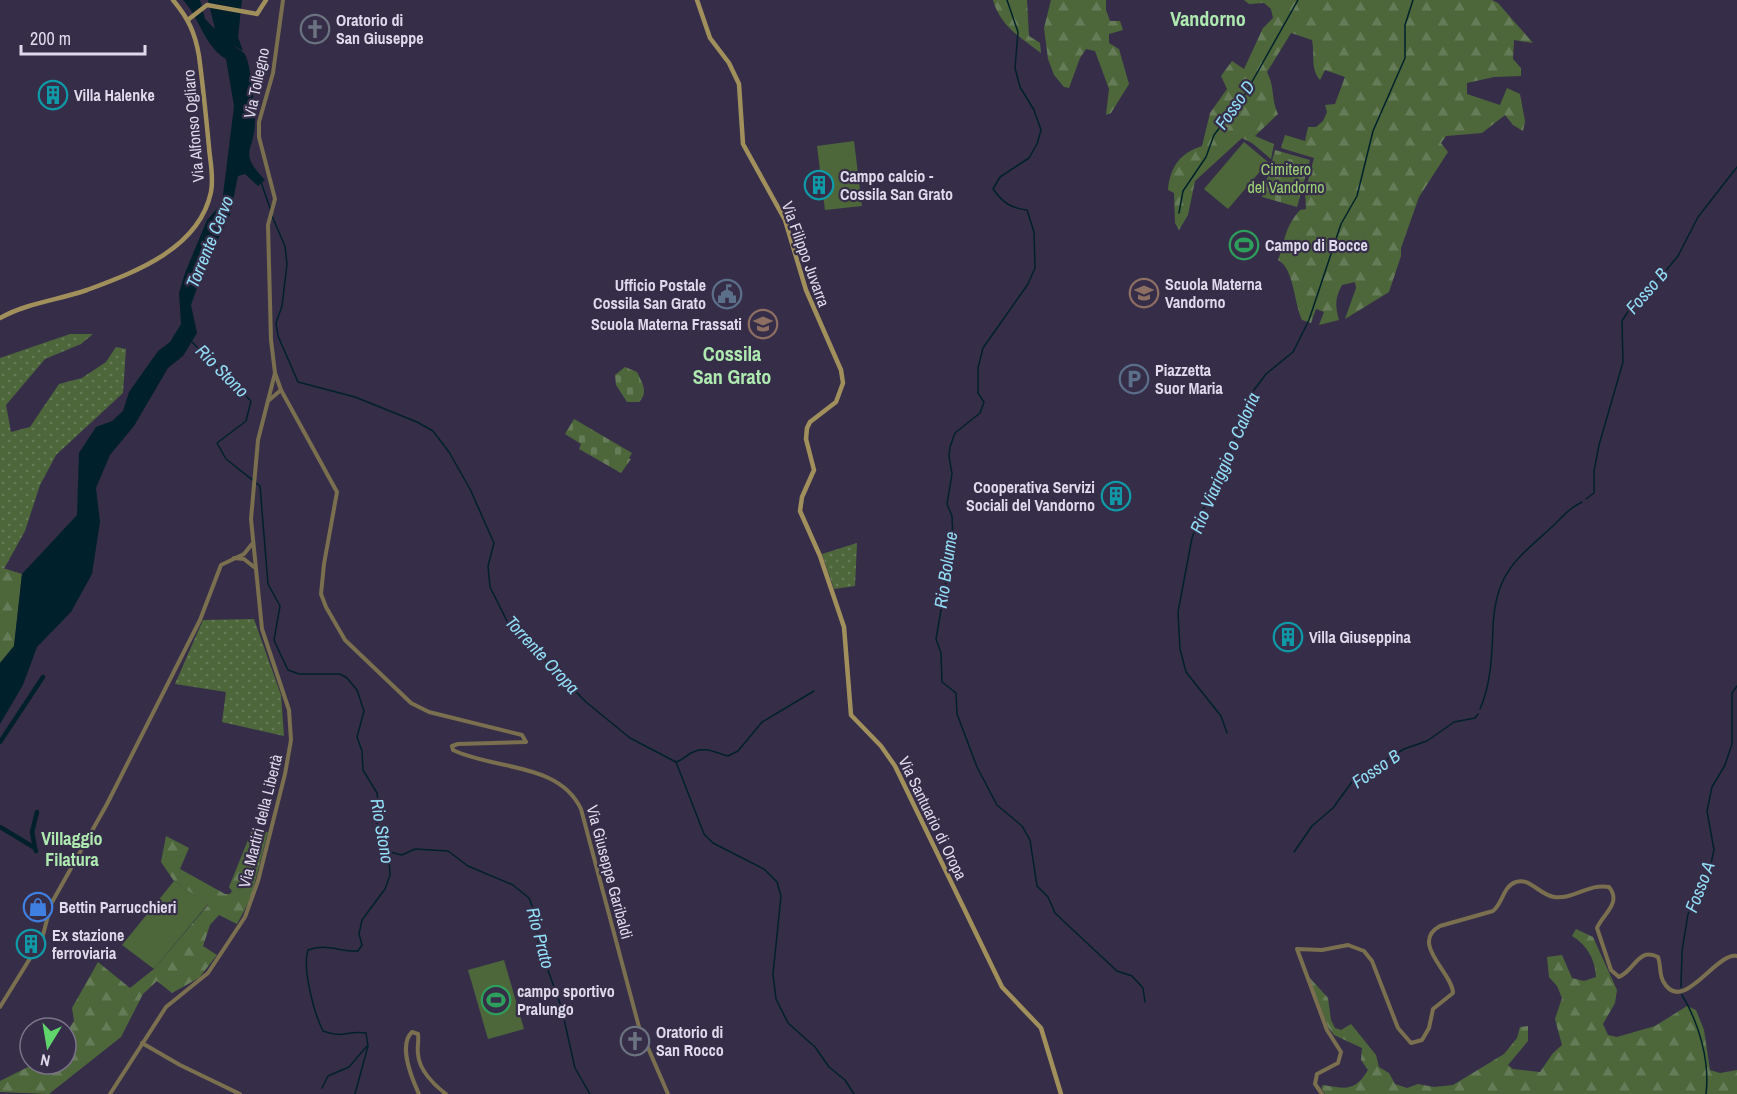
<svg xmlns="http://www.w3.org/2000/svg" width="1737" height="1094" viewBox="0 0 1737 1094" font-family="'Archivo Narrow',sans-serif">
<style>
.green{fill:url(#green-dots)}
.forest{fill:url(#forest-firs)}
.cemetery{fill:url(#cemetery-stones)}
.pitch{fill:#4d673b}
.water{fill:#00212b}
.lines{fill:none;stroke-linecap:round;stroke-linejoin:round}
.stream{stroke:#00212b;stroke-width:1.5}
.canal{stroke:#00212b;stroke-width:4.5}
.tertiary{stroke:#7a6f4f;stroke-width:4}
.secondary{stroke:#a1905c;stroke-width:4.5}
.labels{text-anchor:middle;stroke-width:4.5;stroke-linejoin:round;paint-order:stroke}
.poi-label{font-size:16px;font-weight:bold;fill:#dfdaeb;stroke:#362e48;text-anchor:start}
.street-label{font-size:16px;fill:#dfdaeb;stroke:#362e48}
.park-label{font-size:16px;fill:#9cd274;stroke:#362e48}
.water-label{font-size:18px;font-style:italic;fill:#92ddf6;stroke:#362e48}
.neighbourhood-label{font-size:18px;font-weight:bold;fill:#aeeab0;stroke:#362e48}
.quarter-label{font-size:20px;font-weight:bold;fill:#aeeab0;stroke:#362e48}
</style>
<defs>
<pattern id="green-dots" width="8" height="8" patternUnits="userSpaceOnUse" patternTransform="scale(1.5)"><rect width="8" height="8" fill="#4d673b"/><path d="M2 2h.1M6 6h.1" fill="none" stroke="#667c58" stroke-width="1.8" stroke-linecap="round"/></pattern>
<pattern id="forest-firs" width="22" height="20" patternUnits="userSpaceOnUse" patternTransform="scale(1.5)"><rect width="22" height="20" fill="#4d673b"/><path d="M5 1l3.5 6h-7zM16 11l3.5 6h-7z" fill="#667c58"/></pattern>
<pattern id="cemetery-stones" width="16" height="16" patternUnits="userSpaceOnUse" patternTransform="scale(1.5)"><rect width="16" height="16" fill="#4d673b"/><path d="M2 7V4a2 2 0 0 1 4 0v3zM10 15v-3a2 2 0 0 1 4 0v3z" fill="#667c58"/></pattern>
</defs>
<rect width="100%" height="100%" fill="#362e48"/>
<!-- green -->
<g class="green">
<polygon points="70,334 93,334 81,344 45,359 6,405 11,432 30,427 59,384 82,378 106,362 116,347 126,349 123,393 56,455 40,485 25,531 0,576 0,358"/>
<polygon points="857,543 855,586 834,589 822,554"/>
<polygon points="254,619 281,695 284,736 222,722 226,692 175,684 203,620"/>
</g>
<!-- forest -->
<g class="forest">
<path d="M993,0H1027L1029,36L1040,43L1041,53C1021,38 1000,26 993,0Z"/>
<polygon points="1051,0 1106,0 1106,10 1110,21 1120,21 1123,30 1109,34 1109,43 1119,49 1129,84 1111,113 1106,115 1109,89 1095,51 1086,49 1080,58 1069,88 1064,87 1054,75 1048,59 1044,28"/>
<path d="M1244,0H1492L1498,3L1533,43L1514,40L1513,59L1521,68V76L1494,77L1467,83V94L1500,105L1507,88L1520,94L1525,121L1523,131L1513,125L1505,115L1482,133L1446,136L1441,143L1448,152L1419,197L1401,248V256L1389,292L1345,319L1356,288L1355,282L1342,285C1335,298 1335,306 1339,320L1319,325L1324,312L1316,309L1311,323L1302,320C1294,303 1294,268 1278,260C1286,239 1284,228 1300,210L1306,209L1305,192L1314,158L1281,148L1285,135L1305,141L1308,127H1316L1323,121L1327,112L1325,105L1335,104L1345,77L1325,70L1320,80C1310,68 1315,54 1312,40L1291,33L1267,72C1275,87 1271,100 1278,114L1255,136L1274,144L1271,159L1252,143L1242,138L1195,181L1188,215L1179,230L1175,223L1174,193L1168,190C1170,167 1180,153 1202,146L1210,113L1227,89L1221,76L1232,61L1244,69L1263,28L1273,18L1271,9L1264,3L1249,4Z"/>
<polygon points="3,568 22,574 14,646 0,663 0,576"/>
<polygon points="252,830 268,832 251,898 237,924 219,915 210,925 203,946 217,955 199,978 172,993 157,981 143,994 121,1037 49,1094 0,1092 0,1081 34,1064 66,1064 66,1033 74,1021 72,1008 98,962 130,988 154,969 208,905 174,881 161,862 166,836 189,848 180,869 225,894 230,894 232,891 229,887"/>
<path d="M1576,929L1593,937L1617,990L1615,1003L1603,1024L1608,1035L1617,1037L1655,1026L1687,1006L1696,1010L1704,1030L1710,1070L1720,1073L1737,1070V1094H1325L1321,1088L1323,1085C1345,1088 1354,1093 1368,1070L1361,1060L1362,1048L1334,1035L1328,1027L1309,977L1328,998L1331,1020L1335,1028L1341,1030L1351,1024L1376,1055L1379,1067L1389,1073L1395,1084L1407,1088L1418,1084L1434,1087L1453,1085L1504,1054L1517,1038L1520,1027L1528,1026V1041L1508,1065L1513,1069L1540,1072L1553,1053L1562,1045L1555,1019L1562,998L1557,986L1549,977L1547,957L1562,955L1572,978L1584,981L1596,977C1595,959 1587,945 1572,936Z"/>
</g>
<!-- cemetery -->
<g class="cemetery">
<polygon points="1275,150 1310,160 1297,207 1262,197"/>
<path d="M625,367L637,372C642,383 649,392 639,402H627L616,385L615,375Z"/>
<polygon points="574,419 632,453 629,458 631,459 621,473 579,449 581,444 565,434"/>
</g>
<!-- pitch -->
<g class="pitch">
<polygon points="854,141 862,206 825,210 817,146"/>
<polygon points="1244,142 1268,162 1228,209 1204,189"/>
<polygon points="174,881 208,904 154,969 122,945"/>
<polygon points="504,960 524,1029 488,1039 468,970"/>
</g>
<!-- water -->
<path class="water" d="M183,0H200L205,19L215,29L208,0H242L238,37L243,51L233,45C236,48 241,50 244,53C251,61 255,109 255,121C255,152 237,151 265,180L258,186L245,174L238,176L230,215L205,265L191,305L197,333L183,356L168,368L134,426L110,455L96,488L100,522L92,574L71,612L37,647L23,685L0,724V663L14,646L22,574L77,515L79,453L96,427L112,421L123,411L129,392L158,351L170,342L181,324L179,293L185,273L207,220L222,203L234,106L226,59C204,46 200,18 183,0Z"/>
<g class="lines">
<!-- stream -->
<g class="stream">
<path d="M1007,0L1018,32L1015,68L1020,87L1034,110L1041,130L1037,144L1029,158L1000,177L993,189C1003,203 1011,208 1027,210L1034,232L1035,268L1028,284L983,348L978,368V393L984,402L980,413L955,433L950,447L949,456L952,474L947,504L952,516L953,541L936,639L941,653L942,682L956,693L957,714L977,767L997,805L1022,826L1030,840L1037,886L1048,897L1055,913L1072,929L1117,971L1132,976L1143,988L1145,1002"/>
<polyline points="261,182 271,211"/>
<polyline points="1179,213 1183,191 1206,157 1214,135 1244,96 1298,0"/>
<polyline points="272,216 285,246 287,264 282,306 276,323 278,336 298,382 355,397 417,422 433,431 449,452 470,489 494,543 488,566 490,587 508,623 586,702 630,738 676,762 704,834 713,843 764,869 777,882 781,896 773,974 776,999 788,1023 815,1047 829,1067 845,1080 854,1094"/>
<path d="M191,341L251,401L246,421L217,443L226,459L260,486L268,584L280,606L274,640L278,649L288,670L299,674H340L347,678L357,690L364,711L357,737L362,751L363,770L377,793L379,810L376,820L389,859L390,875L385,889L362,920L359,934L362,945L358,951C340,952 326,943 308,950C302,968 314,1013 323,1031C344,1039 346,1030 366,1033L368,1046L355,1094"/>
<polyline points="1586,499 1594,493 1594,471 1599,445 1623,362 1622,321 1632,305 1663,274 1678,256 1698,217 1737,167"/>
<path d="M1480,709C1491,684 1492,655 1493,628C1495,572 1517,559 1554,525C1564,515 1570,508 1582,502"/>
<polyline points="1227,733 1221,716 1186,672 1180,649 1178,612 1192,538 1215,479 1228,460 1248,398 1266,374 1293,352 1309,320 1341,224 1357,196 1373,131 1405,58 1405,25 1413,0"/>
<path d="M676,762C684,760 686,755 693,752C705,746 716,753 728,756L738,751L762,722L814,691"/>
<polyline points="386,851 402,855 415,849 448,851 468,866 513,885 529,898 537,918 538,943 561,1006 575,1068 590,1094"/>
<polyline points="1294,852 1312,826 1333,808 1354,779 1404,749 1427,741 1454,722 1475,718 1478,714"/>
<polyline points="1681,987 1682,951 1688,914 1698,891 1708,877 1714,850 1707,811 1712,787 1725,765 1732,744 1732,693 1737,686"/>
<path d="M1682,995C1699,1023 1710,1061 1706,1094"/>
<polyline points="322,1088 328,1076 349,1067 367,1046"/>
</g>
<!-- canal -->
<g class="canal">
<polyline points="0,742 43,677"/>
<polyline points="0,827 35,848 36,851"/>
<polyline points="35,848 32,832 37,812"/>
</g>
<!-- tertiary -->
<g class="tertiary">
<path d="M283,0L273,73L259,122V137L275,199L268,225L271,340L275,373L281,390L337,492L324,564L321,594L326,607L345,640L411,703L429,712L522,735L526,742L458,744L452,746L453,750C494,770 559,762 581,809L639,1027L668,1094"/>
<polyline points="268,401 281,390"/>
<polyline points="234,558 244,559 254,567"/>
<polyline points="0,1007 42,939 51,904 107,804 200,620 221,565 244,554 252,544"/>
<polyline points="142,1043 180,1065 240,1094"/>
<polyline points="110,1094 166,1007 208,973 245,917 258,881 285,774 291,740 289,710 262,629 251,519 258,440 275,373"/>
<path d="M419,1094C412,1079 398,1045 412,1032L418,1034C419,1041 417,1047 418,1054C419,1070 434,1085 446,1094"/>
<path d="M1322,1094L1315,1084L1317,1074L1338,1063L1341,1052L1327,1030L1297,949L1322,950L1348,945L1364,951L1372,961L1398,1028L1411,1043L1422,1040L1429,1028L1433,1009L1453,993C1453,973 1409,943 1440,926L1493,911C1503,903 1503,886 1516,882C1529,877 1540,895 1554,897C1573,900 1589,883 1609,887C1622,903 1603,914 1597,928L1611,970L1619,977C1635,970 1638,947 1658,957C1661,965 1659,973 1663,981C1682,1017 1715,952 1737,956"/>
</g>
<!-- secondary -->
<g class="secondary">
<polyline points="697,0 710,38 729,63 739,84 743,144 785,220 806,290 841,370 843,383 836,402 810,422 807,428 806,439 814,470 802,497 800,511 820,556 844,627 851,715 881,746 895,766 1002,987 1041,1028 1061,1094"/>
<polyline points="189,19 207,5 257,14 266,0"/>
<path d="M0,318C27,303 58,300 87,290C135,272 199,249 211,192C214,177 210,161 209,147C206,116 203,86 199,56C195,32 188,18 173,0"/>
</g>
</g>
<!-- icons -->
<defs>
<g id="church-ring" transform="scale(1.5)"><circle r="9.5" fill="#362e48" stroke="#6b7280" stroke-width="1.5"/><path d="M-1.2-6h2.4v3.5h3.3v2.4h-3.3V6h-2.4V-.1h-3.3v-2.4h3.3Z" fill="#6b7280"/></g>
<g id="building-ring" transform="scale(1.5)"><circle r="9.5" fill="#362e48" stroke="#0f9aa8" stroke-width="1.5"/><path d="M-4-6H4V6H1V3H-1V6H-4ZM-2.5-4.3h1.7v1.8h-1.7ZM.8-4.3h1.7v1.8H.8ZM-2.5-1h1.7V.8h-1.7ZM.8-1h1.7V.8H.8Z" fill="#0f9aa8"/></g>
<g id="stadium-ring" transform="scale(1.5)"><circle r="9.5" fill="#362e48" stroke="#2e9e5b" stroke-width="1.5"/><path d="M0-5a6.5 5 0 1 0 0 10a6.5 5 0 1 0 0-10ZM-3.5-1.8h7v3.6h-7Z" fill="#2e9e5b"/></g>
<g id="school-ring" transform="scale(1.5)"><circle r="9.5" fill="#362e48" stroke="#8d6e63" stroke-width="1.5"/><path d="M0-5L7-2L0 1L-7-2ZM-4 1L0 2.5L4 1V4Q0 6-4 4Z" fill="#8d6e63"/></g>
<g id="civic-ring" transform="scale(1.5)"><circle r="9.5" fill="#362e48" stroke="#5c6f8a" stroke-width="1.5"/><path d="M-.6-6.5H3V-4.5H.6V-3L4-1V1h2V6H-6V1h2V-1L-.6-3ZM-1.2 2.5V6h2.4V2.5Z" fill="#5c6f8a"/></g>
<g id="parking-ring" transform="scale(1.5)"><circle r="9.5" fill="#362e48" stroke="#5c6f8a" stroke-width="1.5"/><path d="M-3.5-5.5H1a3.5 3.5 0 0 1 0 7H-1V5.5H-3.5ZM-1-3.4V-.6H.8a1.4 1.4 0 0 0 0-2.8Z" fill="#5c6f8a"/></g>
<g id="shop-ring" transform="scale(1.5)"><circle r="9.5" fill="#362e48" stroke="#3f7fe0" stroke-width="1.5"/><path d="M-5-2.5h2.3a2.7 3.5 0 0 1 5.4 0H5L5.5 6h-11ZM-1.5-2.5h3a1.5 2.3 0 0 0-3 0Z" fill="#3f7fe0"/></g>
</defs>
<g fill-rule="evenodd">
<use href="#church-ring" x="315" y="29"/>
<use href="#building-ring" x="53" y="95"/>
<use href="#building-ring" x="819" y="185"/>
<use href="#stadium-ring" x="1244" y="245"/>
<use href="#school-ring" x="1144" y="293"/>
<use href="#civic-ring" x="727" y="294"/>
<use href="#school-ring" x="763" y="324"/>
<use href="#parking-ring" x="1134" y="379"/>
<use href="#building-ring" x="1116" y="496"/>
<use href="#building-ring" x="1288" y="637"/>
<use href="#shop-ring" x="38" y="907"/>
<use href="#building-ring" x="31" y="944"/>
<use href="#stadium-ring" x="496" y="1000"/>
<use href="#church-ring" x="635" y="1041"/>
</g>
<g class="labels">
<!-- poi labels -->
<g class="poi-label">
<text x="336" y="26">Oratorio di<tspan x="336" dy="18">San Giuseppe</tspan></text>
<text x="74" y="101">Villa Halenke</text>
<text x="840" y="182">Campo calcio -<tspan x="840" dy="18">Cossila San Grato</tspan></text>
<text x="1265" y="251">Campo di Bocce</text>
<text x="1165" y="290">Scuola Materna<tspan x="1165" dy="18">Vandorno</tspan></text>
<text x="706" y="291" text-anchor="end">Ufficio Postale<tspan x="706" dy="18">Cossila San Grato</tspan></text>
<text x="742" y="330" text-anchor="end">Scuola Materna Frassati</text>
<text x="1155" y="376">Piazzetta<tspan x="1155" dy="18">Suor Maria</tspan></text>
<text x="1095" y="493" text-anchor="end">Cooperativa Servizi<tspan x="1095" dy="18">Sociali del Vandorno</tspan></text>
<text x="1309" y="643">Villa Giuseppina</text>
<text x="59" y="913">Bettin Parrucchieri</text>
<text x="52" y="941">Ex stazione<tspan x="52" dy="18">ferroviaria</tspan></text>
<text x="517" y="997">campo sportivo<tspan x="517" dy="18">Pralungo</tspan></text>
<text x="656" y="1038">Oratorio di<tspan x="656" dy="18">San Rocco</tspan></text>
</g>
<!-- street labels -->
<g class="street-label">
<text transform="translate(256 83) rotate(-78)" y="6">Via Tollegno</text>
<text transform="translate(193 126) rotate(-95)" y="6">Via Alfonso Ogliaro</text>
<text transform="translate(806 254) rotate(70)" y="6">Via Filippo Juvarra</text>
<text transform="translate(933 818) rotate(64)" y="6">Via Santuario di Oropa</text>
<text transform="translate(260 821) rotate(-76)" y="6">Via Martiri della Libertà</text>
<text transform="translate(610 872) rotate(75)" y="6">Via Giuseppe Garibaldi</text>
</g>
<!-- park labels -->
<g class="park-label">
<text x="1286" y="175">Cimitero<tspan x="1286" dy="18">del Vandorno</tspan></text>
</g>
<!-- water labels -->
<g class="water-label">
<text transform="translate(1235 105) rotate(-55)" y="6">Fosso D</text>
<text transform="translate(210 242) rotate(-68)" y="6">Torrente Cervo</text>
<text transform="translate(1647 291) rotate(-49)" y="6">Fosso B</text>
<text transform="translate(222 371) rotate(45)" y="6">Rio Stono</text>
<text transform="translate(1225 463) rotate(-67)" y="6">Rio Viariggio o Caloria</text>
<text transform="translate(946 570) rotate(-82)" y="6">Rio Bolume</text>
<text transform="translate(542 655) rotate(47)" y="6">Torrente Oropa</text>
<text transform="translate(1376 769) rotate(-34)" y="6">Fosso B</text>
<text transform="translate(382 831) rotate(80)" y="6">Rio Stono</text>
<text transform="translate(1700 887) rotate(-69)" y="6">Fosso A</text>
<text transform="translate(540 938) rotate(75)" y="6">Rio Prato</text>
</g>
<!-- neighbourhood labels -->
<g class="neighbourhood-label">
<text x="72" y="845">Villaggio<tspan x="72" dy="21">Filatura</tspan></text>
</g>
<!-- quarter labels -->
<g class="quarter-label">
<text x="1208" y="26">Vandorno</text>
<text x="732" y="361">Cossila<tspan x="732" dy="23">San Grato</tspan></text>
</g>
</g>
<!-- north arrow -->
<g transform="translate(48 1046) rotate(191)"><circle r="28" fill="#362e48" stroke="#7a7389" stroke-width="1.5"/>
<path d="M0-4.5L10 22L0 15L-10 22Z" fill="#5fd56b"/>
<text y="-9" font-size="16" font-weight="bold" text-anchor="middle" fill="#dfdaeb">N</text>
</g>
<!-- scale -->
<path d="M21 45v9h124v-9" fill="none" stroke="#dfdaeb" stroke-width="3"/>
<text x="30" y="45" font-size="18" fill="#dfdaeb" stroke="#362e48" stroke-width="4.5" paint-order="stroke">200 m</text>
</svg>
